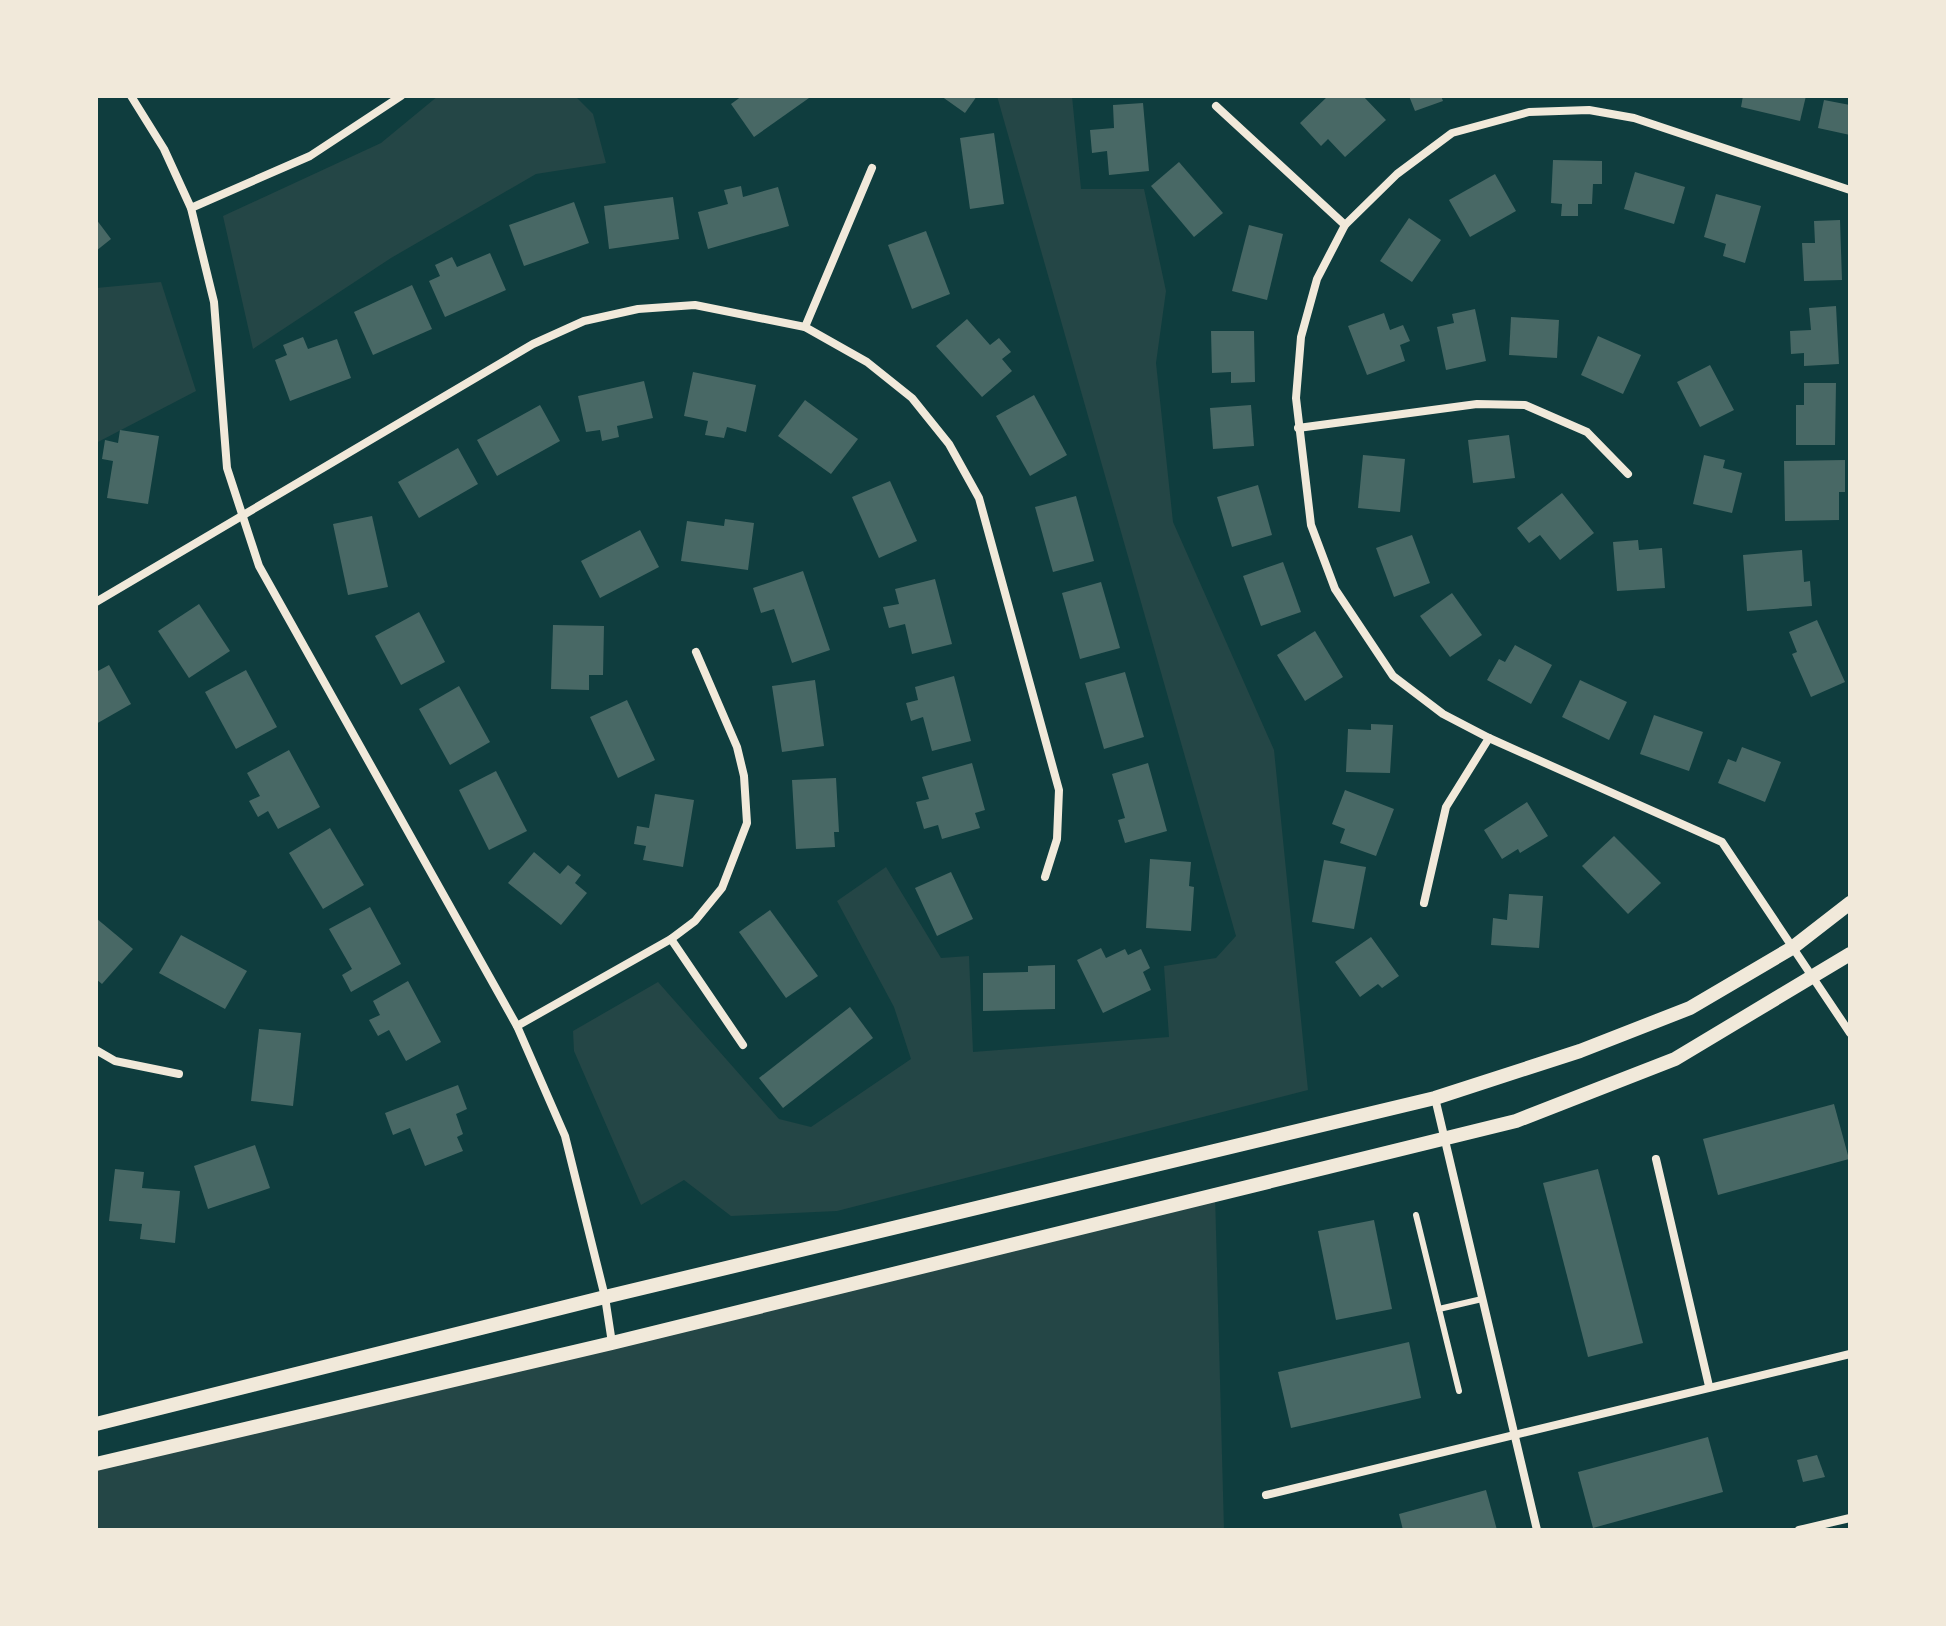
<svg xmlns="http://www.w3.org/2000/svg" width="1946" height="1626" viewBox="0 0 1946 1626" font-family="'Public Sans',sans-serif">
<style>
.green{fill:#244646}
.building{fill:#486865}
.lines{fill:none;stroke-linecap:round;stroke-linejoin:round}
.service{stroke:#f1e9da;stroke-width:6}
.minor{stroke:#f1e9da;stroke-width:8}
.tertiary{stroke:#f1e9da;stroke-width:14}
</style>
<rect width="100%" height="100%" fill="#0f3d3e"/>
<!-- green -->
<g class="green">
<polygon points="438,96 575,96 593,114 606,163 536,174 391,258 253,349 223,216 381,143"/>
<polygon points="997,96 1072,96 1081,189 1144,189 1166,291 1156,363 1173,522 1274,750 1308,1090 837,1211 731,1216 684,1180 641,1205 574,1051 573,1031 658,982 779,1119 811,1127 911,1059 894,1007 837,901 886,867 941,958 969,956 973,1052 1169,1037 1164,966 1216,958 1236,936"/>
<polygon points="161,282 196,391 96,443 96,288"/>
<polygon points="1215,1194 1224,1530 96,1530 96,1464"/>
</g>
<!-- building -->
<g class="building">
<polygon points="742,96 808,96 809,98 754,137 731,104"/>
<polygon points="941,96 977,96 965,113"/>
<polygon points="1328,96 1363,96 1386,120 1345,157 1328,139 1321,146 1300,123"/>
<polygon points="1409,96 1441,96 1443,101 1415,111"/>
<polygon points="1743,96 1806,96 1800,121 1741,107"/>
<polygon points="1824,100 1850,105 1850,135 1818,128"/>
<polygon points="1143,103 1149,171 1109,175 1107,151 1092,153 1090,130 1114,128 1113,105"/>
<polygon points="994,133 1004,204 970,209 960,138"/>
<polygon points="1553,160 1602,161 1602,184 1593,184 1592,204 1578,204 1578,216 1561,216 1562,204 1551,203"/>
<polygon points="1179,162 1223,213 1194,237 1151,186"/>
<polygon points="1635,172 1685,187 1674,224 1624,209"/>
<polygon points="1495,174 1516,211 1470,237 1449,200"/>
<polygon points="741,186 743,197 778,187 789,226 708,249 698,212 728,204 724,190"/>
<polygon points="1716,194 1761,206 1745,263 1723,256 1726,244 1704,237"/>
<polygon points="673,197 679,239 609,249 604,206"/>
<polygon points="574,202 589,243 524,266 509,225"/>
<polygon points="1409,218 1441,240 1412,282 1380,261"/>
<polygon points="96,219 111,239 96,251"/>
<polygon points="1840,220 1842,280 1804,281 1802,243 1815,243 1814,221"/>
<polygon points="1249,225 1283,234 1267,300 1232,291"/>
<polygon points="926,231 950,294 912,309 888,245"/>
<polygon points="490,253 506,290 445,317 429,281 440,276 435,265 452,257 457,267"/>
<polygon points="412,285 432,329 373,355 354,312"/>
<polygon points="1836,306 1839,364 1804,366 1804,353 1791,354 1790,331 1811,330 1809,308"/>
<polygon points="1475,309 1486,361 1446,370 1437,327 1454,323 1452,314"/>
<polygon points="1384,313 1390,330 1403,325 1410,341 1400,345 1405,361 1367,375 1348,326"/>
<polygon points="1511,317 1559,320 1557,358 1509,355"/>
<polygon points="967,319 990,345 999,338 1011,352 1002,359 1012,371 982,397 936,346"/>
<polygon points="1211,331 1254,331 1255,382 1231,383 1231,372 1212,373"/>
<polygon points="1598,336 1641,355 1623,394 1581,375"/>
<polygon points="303,337 308,349 337,339 351,378 290,401 275,360 287,355 283,345"/>
<polygon points="1710,365 1734,410 1700,427 1677,382"/>
<polygon points="693,372 756,385 746,432 727,427 724,438 705,435 708,421 684,416"/>
<polygon points="644,381 653,418 617,426 619,437 602,441 600,430 586,432 578,396"/>
<polygon points="1804,383 1836,383 1835,445 1796,445 1796,405 1804,405"/>
<polygon points="1034,395 1067,455 1030,476 996,416"/>
<polygon points="805,400 858,439 831,474 778,436"/>
<polygon points="540,405 560,441 497,476 477,440"/>
<polygon points="1251,405 1254,446 1213,449 1210,408"/>
<polygon points="120,430 159,436 148,504 107,498 113,461 102,459 105,440 118,443"/>
<polygon points="1509,435 1515,478 1473,483 1468,440"/>
<polygon points="458,448 478,484 419,518 398,482"/>
<polygon points="1363,455 1405,459 1400,512 1358,508"/>
<polygon points="1704,455 1725,460 1723,468 1742,473 1732,513 1693,504"/>
<polygon points="1845,460 1845,492 1839,492 1839,520 1785,521 1784,461"/>
<polygon points="890,481 917,541 879,558 852,497"/>
<polygon points="1258,485 1272,535 1232,547 1217,497"/>
<polygon points="1562,493 1594,533 1560,560 1540,535 1529,543 1517,528"/>
<polygon points="1076,496 1094,561 1053,572 1035,507"/>
<polygon points="372,516 388,587 348,595 333,524"/>
<polygon points="725,519 754,523 748,570 681,561 687,521 724,526"/>
<polygon points="640,530 659,567 600,598 581,561"/>
<polygon points="1412,535 1430,583 1394,597 1376,548"/>
<polygon points="1638,540 1639,550 1662,548 1665,588 1617,591 1613,542"/>
<polygon points="1802,550 1804,582 1810,581 1812,606 1747,611 1743,555"/>
<polygon points="1283,562 1301,612 1261,626 1243,576"/>
<polygon points="803,571 830,650 792,663 774,609 761,613 753,588"/>
<polygon points="935,579 952,644 912,654 905,624 889,628 883,607 899,604 895,589"/>
<polygon points="1101,582 1120,648 1080,659 1062,593"/>
<polygon points="1452,593 1482,635 1450,657 1420,616"/>
<polygon points="199,604 230,651 189,678 158,631"/>
<polygon points="419,612 445,662 401,685 375,636"/>
<polygon points="1817,620 1845,682 1811,697 1792,654 1797,652 1789,632"/>
<polygon points="553,625 604,626 603,675 589,675 589,690 551,689"/>
<polygon points="1315,631 1343,677 1305,701 1277,655"/>
<polygon points="1515,645 1552,665 1531,704 1487,680 1499,659 1505,662"/>
<polygon points="109,665 131,704 96,724 96,672"/>
<polygon points="246,670 277,727 236,749 205,692"/>
<polygon points="1125,672 1144,737 1104,749 1085,683"/>
<polygon points="954,676 971,741 932,751 923,717 911,721 906,703 918,700 915,687"/>
<polygon points="815,680 824,746 782,752 772,686"/>
<polygon points="1580,680 1627,702 1609,740 1562,717"/>
<polygon points="459,686 490,742 450,765 419,709"/>
<polygon points="627,700 655,760 618,778 590,717"/>
<polygon points="1654,715 1703,732 1689,771 1640,754"/>
<polygon points="1371,724 1393,725 1390,773 1346,772 1348,729 1371,730"/>
<polygon points="1742,747 1781,762 1765,802 1718,783 1728,759 1736,762"/>
<polygon points="289,750 320,807 278,829 268,811 258,817 249,801 260,796 247,773"/>
<polygon points="972,763 985,810 975,813 980,828 942,839 938,825 924,829 916,802 929,799 922,777"/>
<polygon points="1148,763 1167,831 1125,843 1118,820 1125,818 1112,774"/>
<polygon points="496,771 527,831 489,850 459,790"/>
<polygon points="836,778 839,832 834,832 835,847 796,849 792,780"/>
<polygon points="1345,790 1394,809 1376,856 1340,843 1345,829 1332,824"/>
<polygon points="655,794 694,800 683,867 643,860 646,846 634,844 637,826 649,828"/>
<polygon points="1527,802 1548,836 1520,853 1518,849 1502,859 1484,830"/>
<polygon points="330,828 364,885 323,909 289,853"/>
<polygon points="1614,836 1661,883 1628,914 1582,866"/>
<polygon points="534,852 560,874 568,865 581,875 575,883 587,893 561,925 508,883"/>
<polygon points="1150,859 1191,862 1189,886 1194,887 1191,931 1146,928"/>
<polygon points="1324,860 1366,867 1354,929 1312,922"/>
<polygon points="951,872 973,919 937,936 915,888"/>
<polygon points="1509,894 1543,896 1539,948 1491,945 1493,918 1507,920"/>
<polygon points="370,907 401,964 351,992 342,975 352,969 329,929"/>
<polygon points="770,910 818,976 786,998 739,932"/>
<polygon points="96,918 133,949 102,984 96,979"/>
<polygon points="181,935 247,971 225,1009 159,973"/>
<polygon points="1371,937 1399,976 1382,988 1378,984 1360,997 1335,962"/>
<polygon points="1101,948 1106,958 1125,949 1128,955 1141,949 1150,968 1143,972 1151,990 1103,1013 1077,960"/>
<polygon points="1055,965 1055,1009 983,1011 983,973 1028,972 1028,966"/>
<polygon points="408,981 441,1042 406,1061 389,1030 378,1036 369,1020 380,1015 373,1001"/>
<polygon points="850,1007 873,1038 783,1108 759,1078"/>
<polygon points="259,1029 301,1033 293,1106 251,1101"/>
<polygon points="458,1085 467,1109 456,1114 463,1134 457,1137 463,1151 425,1166 410,1128 393,1135 385,1113"/>
<polygon points="1834,1104 1849,1159 1718,1195 1703,1139"/>
<polygon points="255,1145 270,1188 208,1209 194,1166"/>
<polygon points="115,1169 144,1172 142,1188 180,1191 175,1243 140,1239 142,1224 109,1221"/>
<polygon points="1598,1169 1643,1343 1588,1357 1543,1183"/>
<polygon points="1374,1220 1392,1309 1336,1320 1318,1231"/>
<polygon points="1409,1342 1421,1398 1291,1428 1278,1372"/>
<polygon points="1708,1437 1723,1492 1593,1528 1578,1472"/>
<polygon points="1817,1455 1825,1477 1803,1482 1797,1460"/>
<polygon points="1486,1490 1497,1530 1403,1530 1399,1514"/>
</g>
<g class="lines">
<!-- service -->
<g class="service">
<polyline points="1416,1215 1459,1391"/>
<polyline points="1439,1309 1482,1299"/>
</g>
<!-- minor -->
<g class="minor">
<polyline points="131,96 164,149 191,208 214,302 227,468 259,566 517,1026 565,1136 605,1297 612,1343"/>
<polyline points="1216,106 1345,225"/>
<polyline points="1850,190 1634,118 1589,110 1529,112 1452,133 1397,174 1345,225 1317,279 1301,337 1296,398 1311,525 1335,589 1393,676 1443,714 1489,738 1722,842 1850,1033"/>
<polyline points="191,208 310,156 401,96"/>
<polyline points="805,327 872,168"/>
<polyline points="1298,428 1477,404 1525,405 1587,432 1628,474"/>
<polyline points="96,602 533,344 584,321 638,309 695,305 805,327 867,362 912,398 949,444 979,498 1059,790 1057,839 1045,877"/>
<polyline points="1424,903 1446,807 1489,738"/>
<polyline points="671,939 743,1045"/>
<polyline points="517,1026 671,939 695,921 722,888 747,823 744,776 737,747 696,652"/>
<polyline points="96,1050 115,1061 179,1074"/>
<polyline points="1435,1098 1537,1530"/>
<polyline points="1656,1159 1709,1386"/>
<polyline points="1266,1495 1850,1354"/>
<polyline points="1799,1530 1850,1518"/>
</g>
<!-- tertiary -->
<g class="tertiary">
<polyline points="96,1424 605,1297 1435,1098 1580,1051 1690,1008 1792,948 1850,903"/>
<polyline points="96,1464 612,1343 1516,1121 1675,1059 1850,954"/>
</g>
</g>
<!-- border -->
<rect width="1946" height="1626" fill="none" stroke="#f1e9da" stroke-width="196"/>
</svg>
